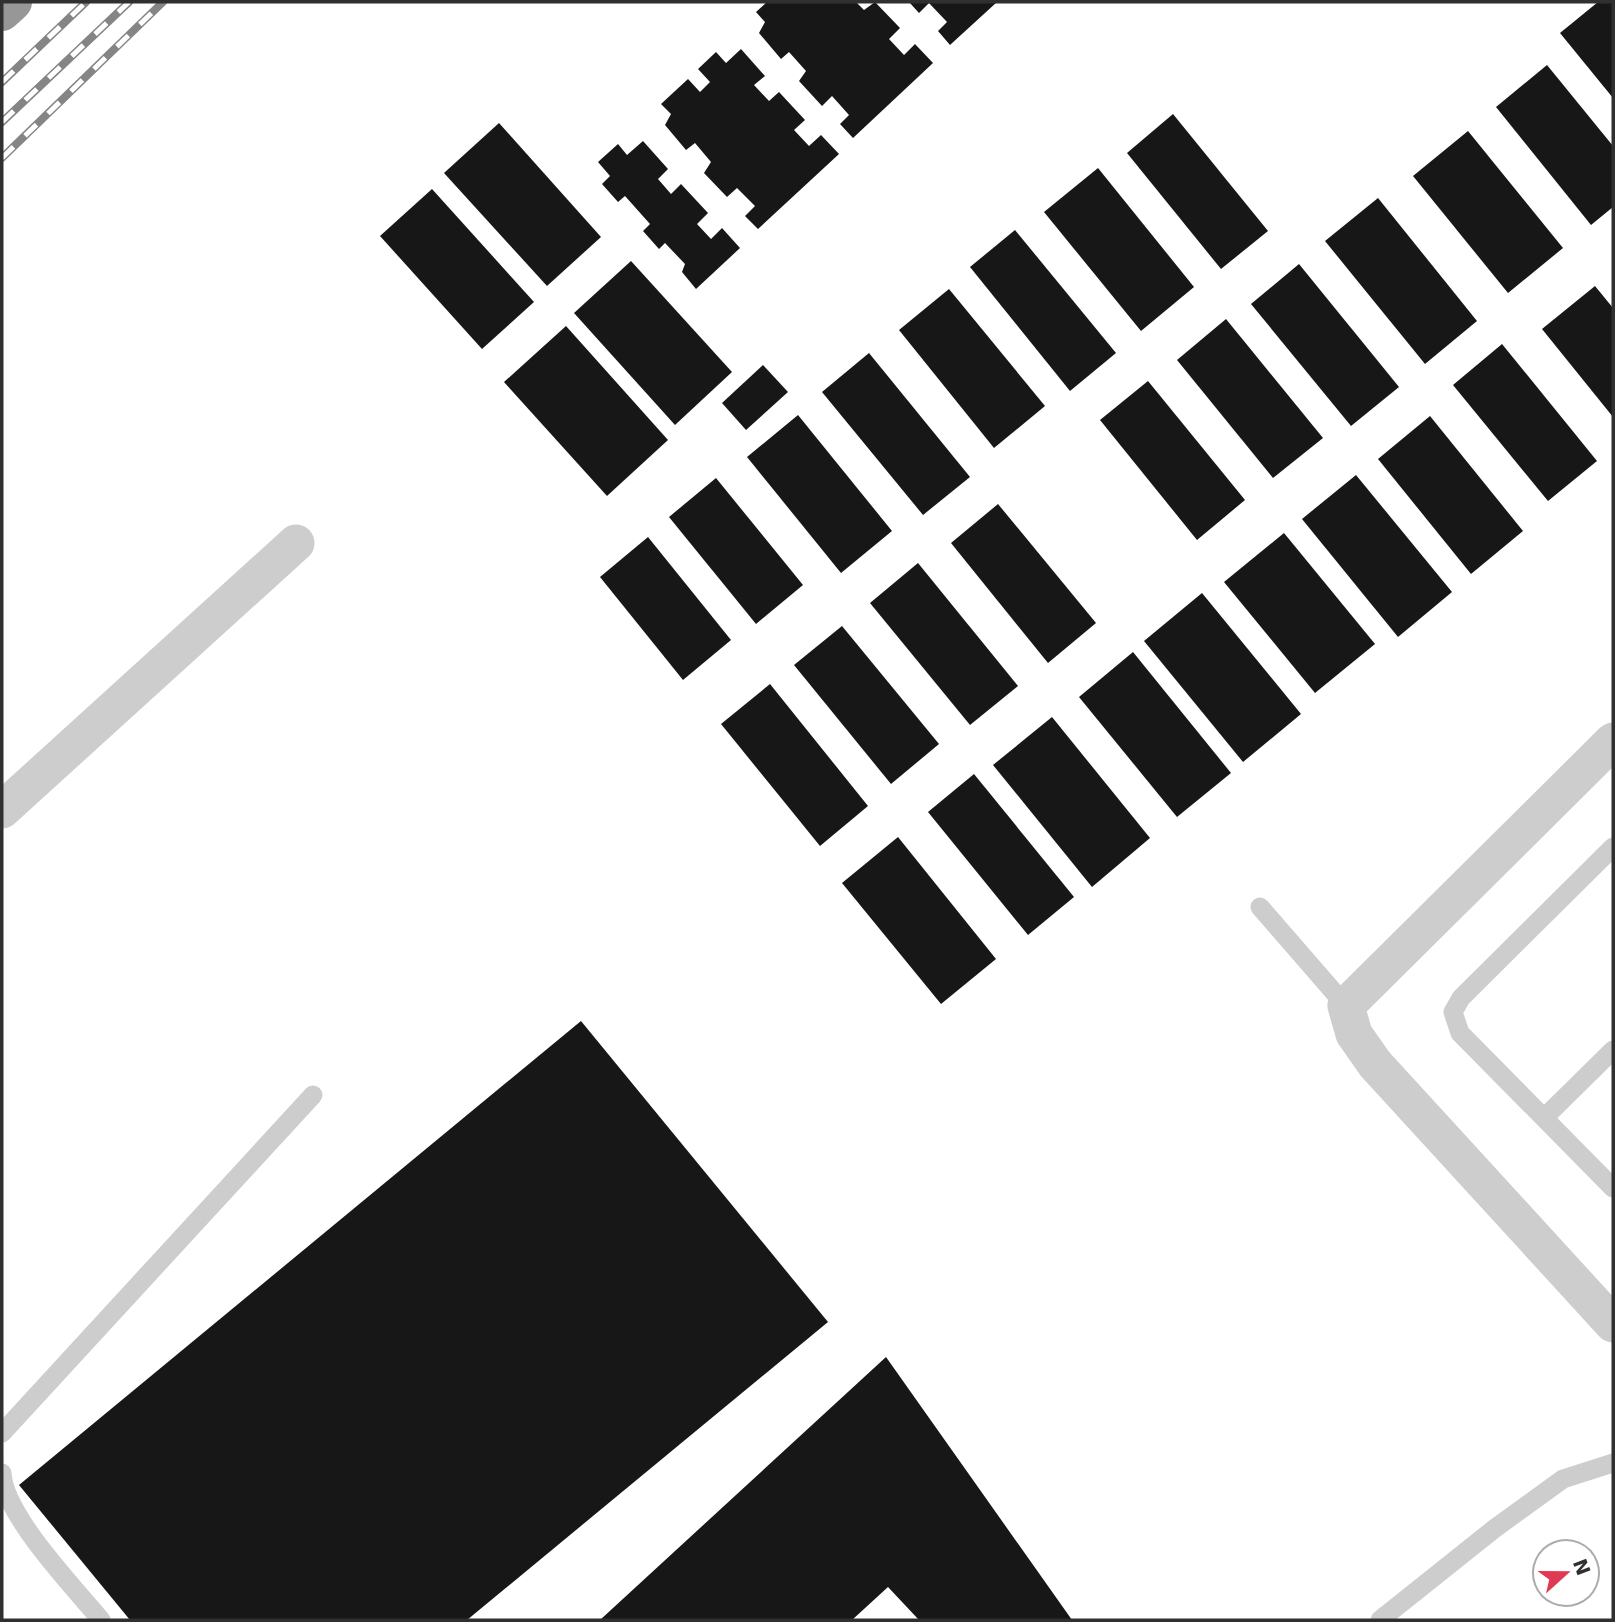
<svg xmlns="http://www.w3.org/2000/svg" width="1615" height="1622" viewBox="0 0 1615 1622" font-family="'DejaVu Sans',sans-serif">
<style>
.building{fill:#171717}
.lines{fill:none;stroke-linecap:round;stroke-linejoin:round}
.lane{stroke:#cdcdcd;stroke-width:19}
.street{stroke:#cdcdcd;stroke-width:37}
.highway{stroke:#979797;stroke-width:38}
.rail-casing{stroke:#858585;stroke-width:8}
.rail{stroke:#fff;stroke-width:5;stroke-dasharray:16;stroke-linecap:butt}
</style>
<rect width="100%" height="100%" fill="#fff"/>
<!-- building -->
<g class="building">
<polygon points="767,2 856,2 864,10 875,2 900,28 889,39 904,55 915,44 933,63 853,138 840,124 849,115 832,96 822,106 799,81 806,71 789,52 781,59 759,33 765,22 756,12"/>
<polygon points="909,2 997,2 950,45 938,31 947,22 929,3 919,13"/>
<polygon points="1598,2 1613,2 1613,98 1560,33"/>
<polygon points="741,49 765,76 754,85 769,101 779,92 805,120 794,130 809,146 821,135 839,154 758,229 745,216 755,206 737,188 727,197 704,173 711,162 695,143 686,150 665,125 671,114 661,104 688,79 700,92 710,82 698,69 716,52 726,63"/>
<polygon points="1547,65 1613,146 1613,207 1591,225 1496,107"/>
<polygon points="1173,114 1268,231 1221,269 1127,153"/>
<polygon points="499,123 601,237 547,286 444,173"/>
<polygon points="1468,131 1563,248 1508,293 1413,176"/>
<polygon points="643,141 668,169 658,179 671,194 681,184 708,213 697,224 711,239 722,228 740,248 696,289 682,272 685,264 665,243 659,249 643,231 650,224 625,196 618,202 602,184 610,176 598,162 618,144 627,155"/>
<polygon points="1098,168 1194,287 1141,331 1044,212"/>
<polygon points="432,189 534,302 482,349 380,236"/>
<polygon points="1378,198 1477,321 1425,364 1325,241"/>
<polygon points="1015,230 1116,353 1070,391 970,267"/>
<polygon points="631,261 732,372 675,425 574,313"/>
<polygon points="1299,264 1399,387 1351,426 1251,304"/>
<polygon points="1595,286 1613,308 1613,417 1542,329"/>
<polygon points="949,289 1045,406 994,448 899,330"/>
<polygon points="1226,319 1323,438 1273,478 1177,360"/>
<polygon points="566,326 668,440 607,496 504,382"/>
<polygon points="1502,344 1597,461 1548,501 1453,385"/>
<polygon points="869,353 970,477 923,515 822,392"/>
<polygon points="763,365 788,392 746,430 722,403"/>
<polygon points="1148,381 1245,500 1197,540 1100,420"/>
<polygon points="798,415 892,531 841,573 747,457"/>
<polygon points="1430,416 1523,531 1471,574 1378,459"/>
<polygon points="1356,475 1452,592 1398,637 1302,519"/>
<polygon points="716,478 803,585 756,624 669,517"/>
<polygon points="998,504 1096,623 1048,663 951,543"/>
<polygon points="1284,533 1375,644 1315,693 1224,582"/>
<polygon points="648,537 731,640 683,680 600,577"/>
<polygon points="918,563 1018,686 970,725 870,603"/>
<polygon points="1202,593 1301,714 1243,762 1144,641"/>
<polygon points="842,626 939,744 891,784 794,665"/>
<polygon points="1133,652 1231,773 1177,817 1079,697"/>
<polygon points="770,684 868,806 820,846 721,724"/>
<polygon points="1052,717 1150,838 1092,887 993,765"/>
<polygon points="974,774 1074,897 1028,935 928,812"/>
<polygon points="898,837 996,959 941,1004 842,883"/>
<polygon points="581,1021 828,1322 467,1620 130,1620 19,1485"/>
<polygon points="886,1357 1072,1620 919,1620 888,1587 852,1620 600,1620"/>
</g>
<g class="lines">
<!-- lane -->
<g class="lane">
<polyline points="1613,847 1461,998 1453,1012 1460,1033 1613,1188"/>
<polyline points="1260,907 1346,1006"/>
<polyline points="1545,1117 1613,1050"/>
<polyline points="2,1433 313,1095"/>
<path d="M2,1473C4,1515 73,1586 101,1620"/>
<polyline points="1380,1620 1494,1529 1563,1479 1613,1463"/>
</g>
<!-- street -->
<g class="street">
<polyline points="1613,741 1346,1006 1354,1034 1375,1064 1613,1324"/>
<polyline points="2,810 296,543"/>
</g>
<!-- highway -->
<polyline class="highway" points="2,12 13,2"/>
<!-- rail casing -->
<g class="rail-casing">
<g id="rail">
<polyline points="2,82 86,2"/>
<polyline points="2,122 129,2"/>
<polyline points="2,158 163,2"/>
</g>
</g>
<!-- rail -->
<use href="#rail" class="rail"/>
</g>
<!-- border -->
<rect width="1615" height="1622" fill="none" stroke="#303030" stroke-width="7"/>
<!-- north arrow -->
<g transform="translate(1566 1573) rotate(69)"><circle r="33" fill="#ffffff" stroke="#acacac" stroke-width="2"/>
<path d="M0-5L12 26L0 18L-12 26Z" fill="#df3a53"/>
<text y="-10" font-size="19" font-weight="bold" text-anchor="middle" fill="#303030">N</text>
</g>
</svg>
